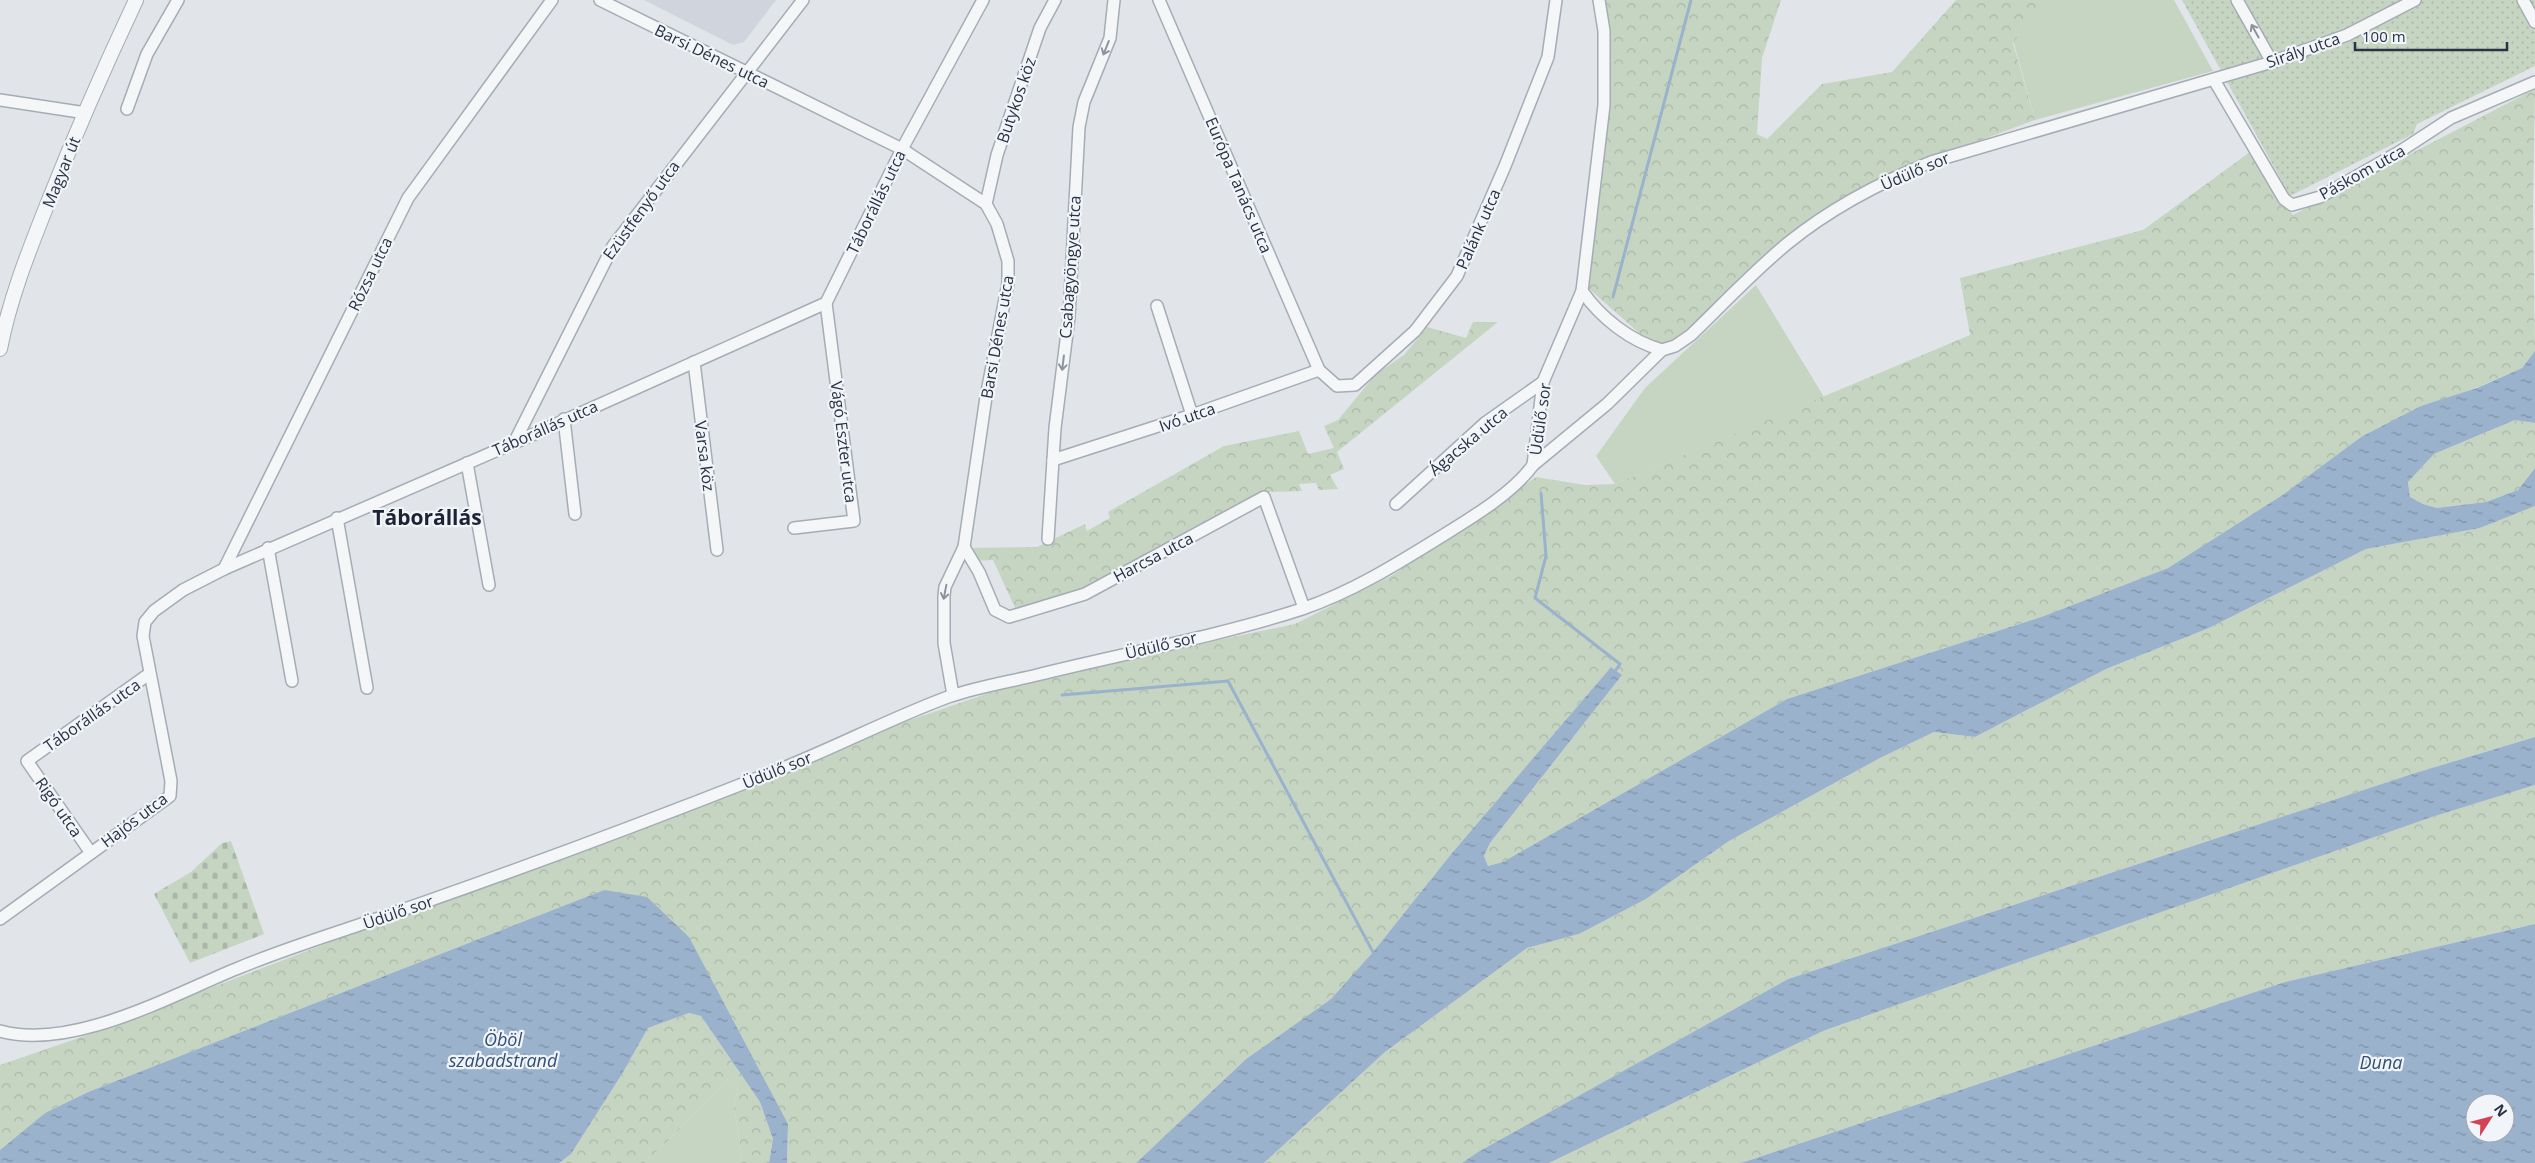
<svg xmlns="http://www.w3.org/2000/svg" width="2535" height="1163" viewBox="0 0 2535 1163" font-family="'Open Sans',sans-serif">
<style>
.built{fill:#cfd4dd}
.green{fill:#c6d5c2}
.forest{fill:url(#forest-crowns)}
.cemetery{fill:url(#cemetery-stones)}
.garden{fill:url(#garden-dots)}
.water{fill:url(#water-ripples);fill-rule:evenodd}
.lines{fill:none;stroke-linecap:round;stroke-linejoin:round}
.stream{stroke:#9bb2cc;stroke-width:3}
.minor-casing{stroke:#a6acb5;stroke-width:14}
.tertiary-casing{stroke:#a6acb5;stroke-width:16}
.minor{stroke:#f4f6f8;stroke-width:11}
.tertiary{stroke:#f4f6f8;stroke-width:14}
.oneway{stroke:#8e949e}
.labels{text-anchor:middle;stroke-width:4.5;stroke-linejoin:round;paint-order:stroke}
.street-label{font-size:16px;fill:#293243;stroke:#f1f4f8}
.water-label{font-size:18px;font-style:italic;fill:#314f79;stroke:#f1f4f8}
.district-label{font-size:21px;font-weight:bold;fill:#1b2334;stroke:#f1f4f8}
</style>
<defs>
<pattern id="forest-crowns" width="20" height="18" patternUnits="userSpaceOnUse" patternTransform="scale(1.25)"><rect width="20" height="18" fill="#c6d5c2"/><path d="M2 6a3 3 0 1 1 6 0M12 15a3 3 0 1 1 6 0" fill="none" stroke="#aab7a8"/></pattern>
<pattern id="cemetery-stones" width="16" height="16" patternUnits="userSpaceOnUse" patternTransform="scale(1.25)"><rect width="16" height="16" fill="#c6d5c2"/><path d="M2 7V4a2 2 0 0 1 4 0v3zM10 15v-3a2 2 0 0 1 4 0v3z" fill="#aab7a8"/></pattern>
<pattern id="garden-dots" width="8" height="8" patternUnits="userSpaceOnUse" patternTransform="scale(1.25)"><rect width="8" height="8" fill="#c6d5c2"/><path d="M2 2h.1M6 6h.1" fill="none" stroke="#aab7a8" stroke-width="1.8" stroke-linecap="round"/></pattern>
<pattern id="water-ripples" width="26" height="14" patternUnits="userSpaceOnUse" patternTransform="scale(1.25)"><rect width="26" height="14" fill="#9bb2cc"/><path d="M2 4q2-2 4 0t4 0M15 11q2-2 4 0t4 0" fill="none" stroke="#7e91a7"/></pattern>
</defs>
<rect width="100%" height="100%" fill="#e1e5ea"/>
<!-- built -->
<polygon class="built" points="644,0 776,0 744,42 733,45"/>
<!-- green -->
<g class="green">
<polygon points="2002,0 2174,0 2213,71 2035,120"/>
<polygon points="1756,285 1824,397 1615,484 1596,456 1645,388"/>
<polygon points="728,1079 738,1087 734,1107 742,1157 741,1163 644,1163 671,1138"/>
</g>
<!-- forest -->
<g class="forest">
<polygon points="1601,0 1781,0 1762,58 1757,134 1767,139 1822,84 1892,72 1956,0 2054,0 2034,15 2013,43 2035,120 1909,167 1820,216 1668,350 1646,339 1587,287 1603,143"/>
<polygon points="2535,89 2533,206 2535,351 2522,368 2361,437 2284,494 2168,568 2044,616 1787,699 1503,862 1488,866 1484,856 1490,843 1622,675 1611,667 1452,853 1373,952 1331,999 1246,1059 1136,1163 787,1163 788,1124 604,890 88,1092 45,1113 0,1150 0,1065 96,1032 896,725 1029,679 1295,624 1393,575 1536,477 1585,485 1615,484 1970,335 1960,278 2143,230 2250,152 2293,215"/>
<polygon points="1473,322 1498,322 1337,452 1344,469 1330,475 1338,489 1319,490 1316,483 1299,484 1302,491 1267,492 1085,590 1017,612 993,560 975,561 968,548 1037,547 1085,524 1087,531 1110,518 1108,512 1224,446 1299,431 1308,454 1334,448 1324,426 1338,420 1376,374 1404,355 1427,327 1466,338"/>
<polygon points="2515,420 2535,423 2535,468 2518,490 2486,502 2437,508 2423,504 2410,497 2408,482 2434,454"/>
<polygon points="2535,506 2535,737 2412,774 1788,979 1478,1152 1462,1163 1264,1163 1385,1052 1527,948 1579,934 1646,899 1729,841 1880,758 1934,732 1975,737 2106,669 2209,628 2366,549 2480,528"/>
<polygon points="2535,785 2535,924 2285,982 1741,1163 1549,1163 1823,1031 2432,817"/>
<polygon points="689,1013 701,1016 760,1102 773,1139 769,1163 741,1163 742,1157 734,1107 738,1087 728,1079 671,1138 644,1163 559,1163 571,1154 622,1074 648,1028"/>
</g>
<!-- cemetery -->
<polygon class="cemetery" points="231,841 264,934 190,963 154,894 191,872 222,843"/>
<!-- garden -->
<polygon class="garden" points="2182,0 2535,0 2535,66 2417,124 2413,134 2290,196"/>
<!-- water -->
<g class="water">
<polygon points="2535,351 2535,423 2515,420 2434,454 2408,482 2410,497 2423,504 2437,508 2486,502 2518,490 2535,468 2535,506 2480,528 2366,549 2209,628 2106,669 1975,737 1934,732 1880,758 1729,841 1646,899 1579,934 1527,948 1385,1052 1264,1163 1136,1163 1246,1059 1331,999 1373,952 1452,853 1611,667 1622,675 1490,843 1484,856 1488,866 1503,862 1787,699 2044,616 2168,568 2284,494 2361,437 2421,406 2477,388 2522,368"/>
<polygon points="2535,737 2535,785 2432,817 1823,1031 1549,1163 1462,1163 1478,1152 1788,979 2412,774"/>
<polygon points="604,890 647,897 689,937 788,1124 787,1163 769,1163 773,1139 760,1102 701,1016 689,1013 648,1028 622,1074 571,1154 559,1163 0,1163 0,1150 45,1113 88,1092"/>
<path d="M2535,924V1163H1741L2285,982ZM2475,1103H2505V1133H2475Z"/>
</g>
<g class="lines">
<!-- stream -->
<g class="stream">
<polyline points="1613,297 1691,0"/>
<polyline points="1541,493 1546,556 1535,598 1620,664 1616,670"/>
<polyline points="1062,695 1228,681 1374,954"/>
</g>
<!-- minor casing -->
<g class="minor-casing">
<g id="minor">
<polyline points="600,0 902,149 986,204 997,224 1008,261 1008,283 986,397 964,547 945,587 944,596 944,643 953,695"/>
<polyline points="1159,0 1319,370 1337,386 1355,385 1415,331 1457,276 1505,166 1548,57 1556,0"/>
<path d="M1599,0L1604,31V105L1582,291C1601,318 1630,341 1662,350"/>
<polyline points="2237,0 2272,62"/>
<polyline points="2523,0 2535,22"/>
<polyline points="2214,80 2284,199 2292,205 2320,197 2399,152 2451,118 2535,82"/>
<polyline points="0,100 86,113"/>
<polyline points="127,109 147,54 178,0"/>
<polyline points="986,204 997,155 1040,28 1055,0"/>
<polyline points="1157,306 1192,415"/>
<polyline points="694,362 717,550"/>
<polyline points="564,419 575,514"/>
<polyline points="514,443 613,246 803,0"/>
<polyline points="1053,460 1192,415 1319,370"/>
<polyline points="467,463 489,585"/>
<polyline points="1533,465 1543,382 1582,291"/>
<polyline points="1396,504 1485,423 1543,382"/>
<polyline points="337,518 367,688"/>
<polyline points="794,528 854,521 826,303"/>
<polyline points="1048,539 1055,428 1069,317 1079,127 1084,102 1110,38 1114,0"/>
<polyline points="964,547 979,572 995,610 1009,617 1085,594 1264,497 1304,608"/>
<polyline points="268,548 292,681"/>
<polyline points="224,569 408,198 552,0"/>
<polyline points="91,853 27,761 149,674"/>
<polyline points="0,919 170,796 171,781 143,636 145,622 154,611 183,590 224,569 514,443 826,303 902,149 983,0"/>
<path d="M0,1031C72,1051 170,996 236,969C274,953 314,940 353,927C500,877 644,823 788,766C842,744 894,717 948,697C977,687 1008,682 1037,675C1125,653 1216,637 1302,609C1352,592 1397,564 1442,536C1471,518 1513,493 1533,465L1607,404L1662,350L1675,346L1691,335C1723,304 1754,271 1788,243C1830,209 1881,182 1931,162L2272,62L2347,35L2415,0"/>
</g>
</g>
<!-- tertiary casing -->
<g class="tertiary-casing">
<path id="tertiary" d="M0,349C10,297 30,248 49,200C76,132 105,66 136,0"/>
</g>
<!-- minor -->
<use href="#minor" class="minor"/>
<!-- tertiary -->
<use href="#tertiary" class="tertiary"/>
</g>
<!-- one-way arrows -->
<defs><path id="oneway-shaft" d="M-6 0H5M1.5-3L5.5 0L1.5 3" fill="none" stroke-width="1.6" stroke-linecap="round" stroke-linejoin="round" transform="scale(1.25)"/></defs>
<g class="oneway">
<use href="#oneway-shaft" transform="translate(2255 31) rotate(-119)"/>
<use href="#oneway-shaft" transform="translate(1106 48) rotate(112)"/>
<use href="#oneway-shaft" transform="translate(1063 363) rotate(97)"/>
<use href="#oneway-shaft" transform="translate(945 592) rotate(101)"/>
</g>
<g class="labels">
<!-- street labels -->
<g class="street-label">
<text transform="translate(2303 50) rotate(-19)" y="6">Sirály utca</text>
<text transform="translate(712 56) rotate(26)" y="6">Barsi Dénes utca</text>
<text transform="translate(1016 100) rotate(-71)" y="6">Butykos köz</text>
<text transform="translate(1915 171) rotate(-23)" y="6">Üdülő sor</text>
<text transform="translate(61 172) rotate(-68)" y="6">Magyar út</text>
<text transform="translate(2362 172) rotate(-29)" y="6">Páskom utca</text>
<text transform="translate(1239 185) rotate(67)" y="6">Európa Tanács utca</text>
<text transform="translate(876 202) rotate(-64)" y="6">Táborállás utca</text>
<text transform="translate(641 210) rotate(-54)" y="6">Ezüstfenyő utca</text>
<text transform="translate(1478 229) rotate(-66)" y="6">Palánk utca</text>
<text transform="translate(1070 267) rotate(-86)" y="6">Csabagyöngye utca</text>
<text transform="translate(370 274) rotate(-64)" y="6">Rózsa utca</text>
<text transform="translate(997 337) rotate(-80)" y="6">Barsi Dénes utca</text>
<text transform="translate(1187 417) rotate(-19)" y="6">Ivó utca</text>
<text transform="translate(1540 419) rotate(-82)" y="6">Üdülő sor</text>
<text transform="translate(545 428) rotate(-24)" y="6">Táborállás utca</text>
<text transform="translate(1468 441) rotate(-40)" y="6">Ágacska utca</text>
<text transform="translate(844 442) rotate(83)" y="6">Vágó Eszter utca</text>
<text transform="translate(705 456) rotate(83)" y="6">Varsa köz</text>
<text transform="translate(1153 557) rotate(-28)" y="6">Harcsa utca</text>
<text transform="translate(1161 645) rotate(-13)" y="6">Üdülő sor</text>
<text transform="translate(92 715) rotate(-35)" y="6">Táborállás utca</text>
<text transform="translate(777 770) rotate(-22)" y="6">Üdülő sor</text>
<text transform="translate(59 807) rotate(55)" y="6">Rigó utca</text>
<text transform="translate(134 820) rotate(-37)" y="6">Hajós utca</text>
<text transform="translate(398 912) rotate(-19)" y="6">Üdülő sor</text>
</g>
<!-- water labels -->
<g class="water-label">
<text x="503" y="1046">Öböl<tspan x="503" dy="21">szabadstrand</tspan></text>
<text x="2381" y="1069">Duna</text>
</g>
<!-- district labels -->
<g class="district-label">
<text x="427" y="525">Táborállás</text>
</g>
</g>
<!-- north arrow -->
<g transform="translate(2490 1118) rotate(54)"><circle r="24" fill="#f1f4f8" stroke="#a1a6b0"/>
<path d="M0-4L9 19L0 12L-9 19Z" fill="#d44255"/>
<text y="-8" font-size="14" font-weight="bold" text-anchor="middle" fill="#293243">N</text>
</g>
<!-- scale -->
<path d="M2355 42v8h152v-8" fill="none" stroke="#293243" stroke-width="2.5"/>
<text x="2362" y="42" font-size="15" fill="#293243" stroke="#f1f4f8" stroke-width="4" paint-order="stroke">100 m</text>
</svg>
